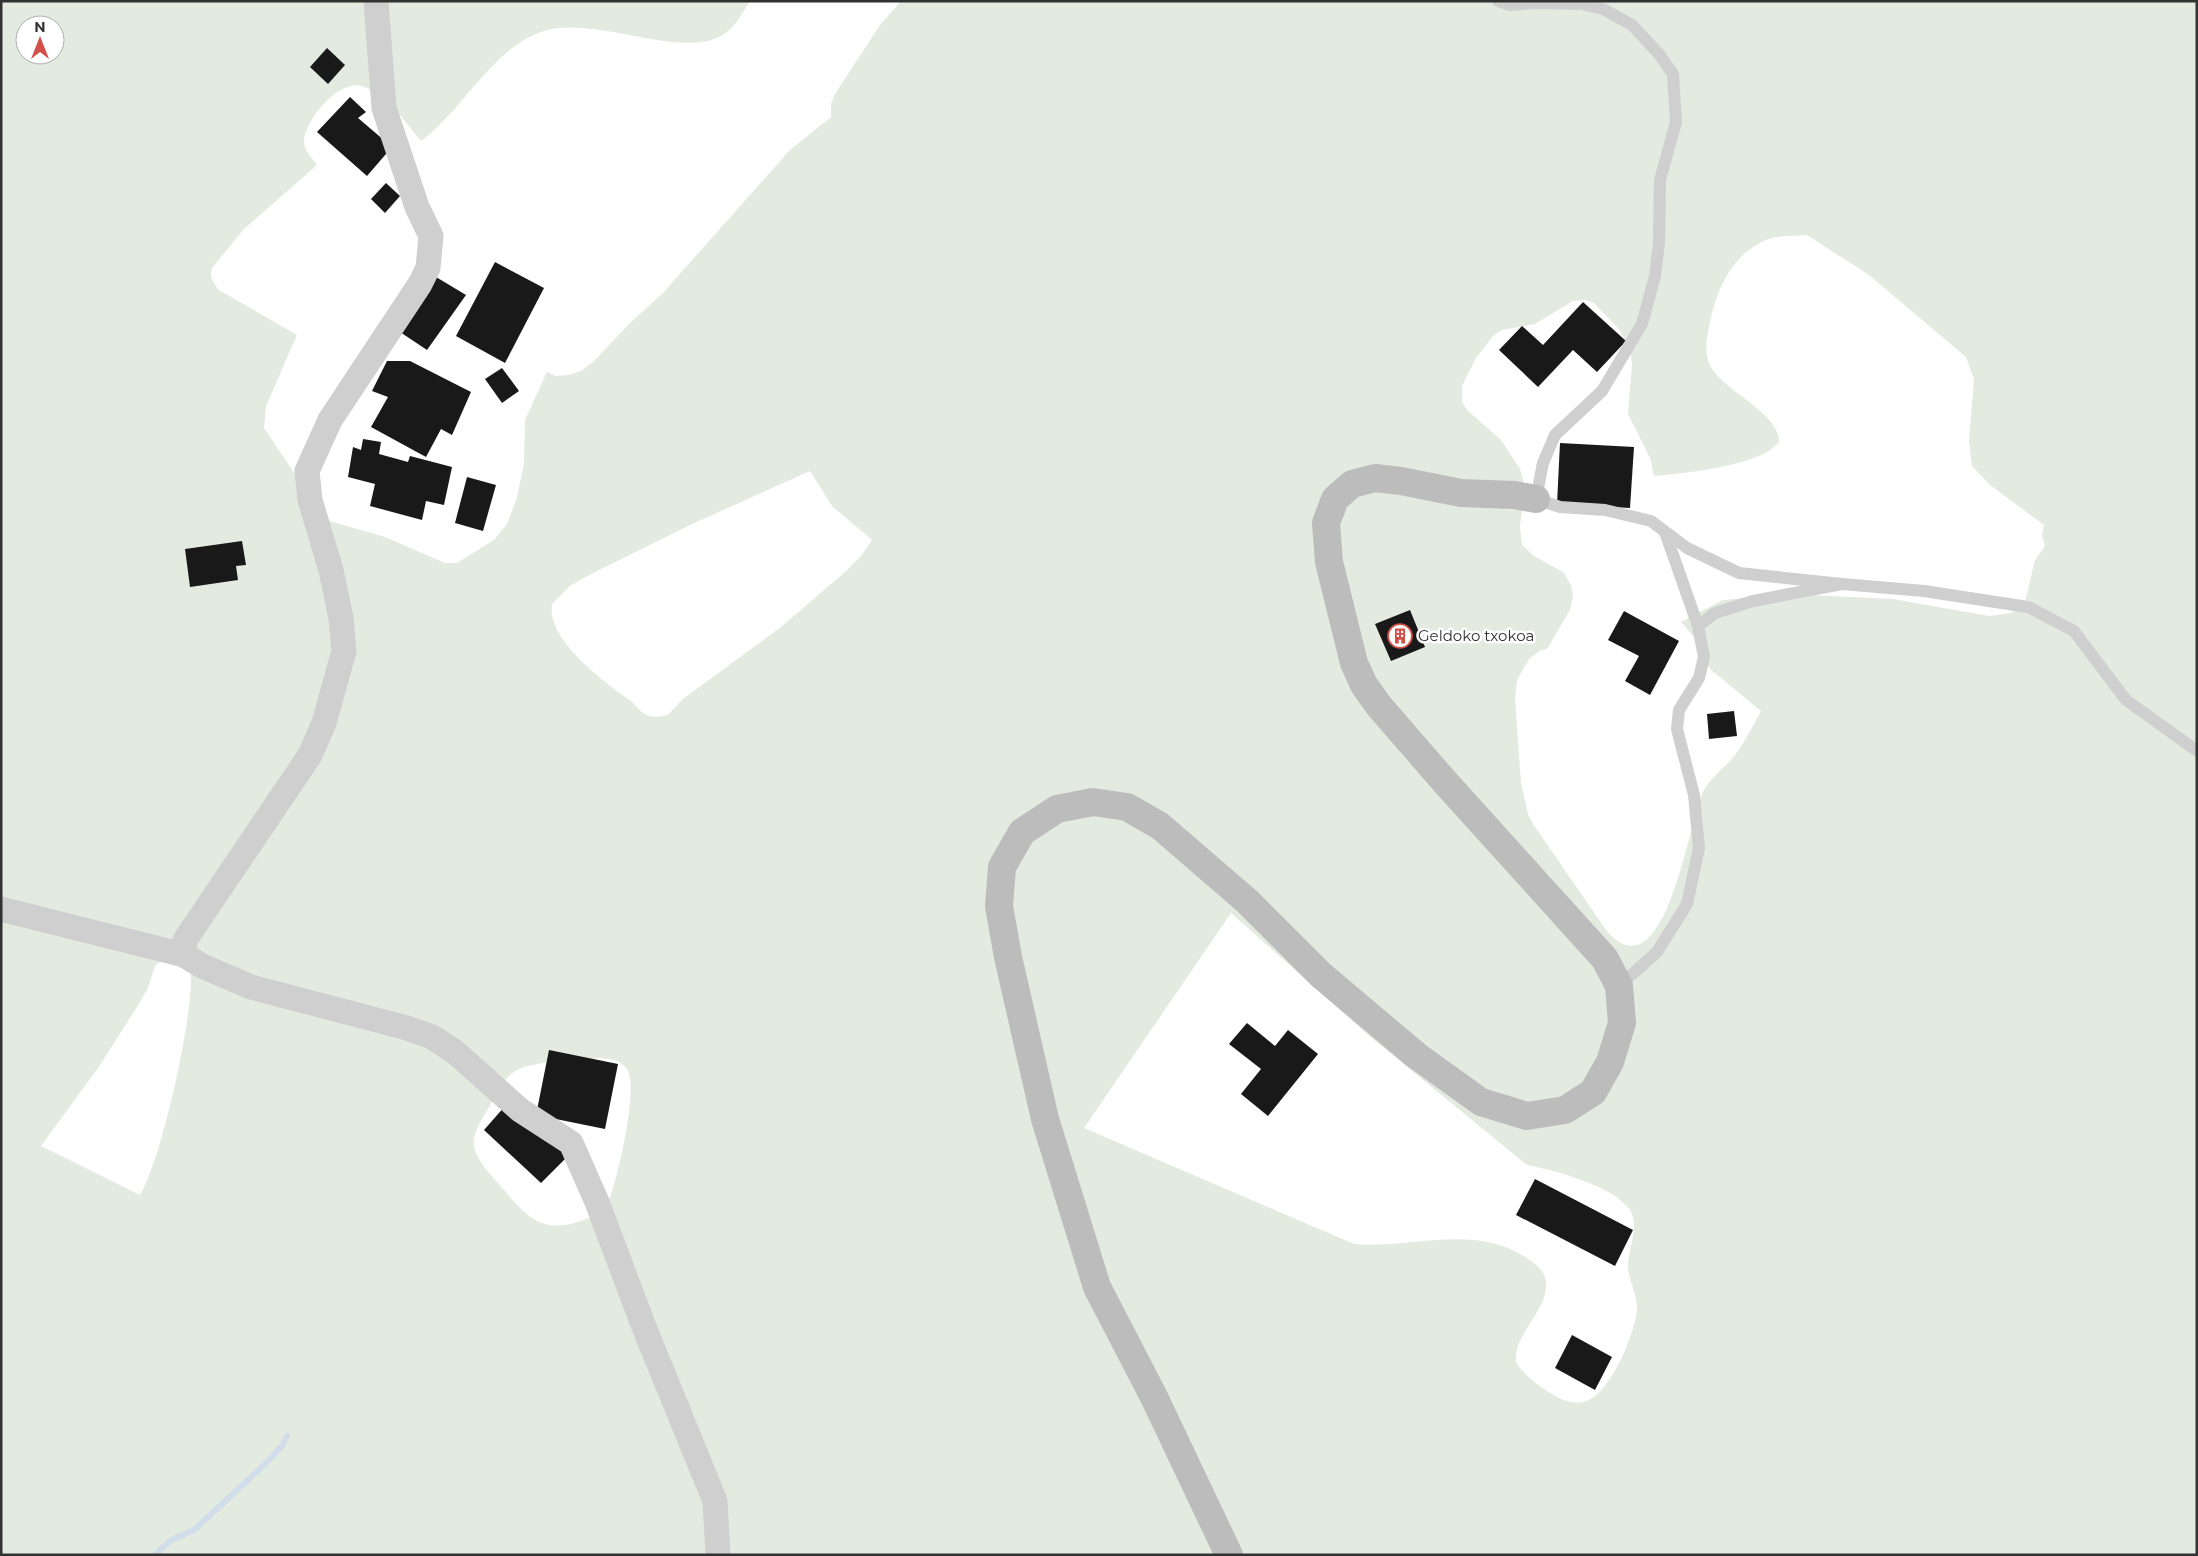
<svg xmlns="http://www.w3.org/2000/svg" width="2198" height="1556" viewBox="0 0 2198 1556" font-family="Montserrat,sans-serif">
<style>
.green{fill:#e3eadf;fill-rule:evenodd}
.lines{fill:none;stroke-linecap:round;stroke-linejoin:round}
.stream{stroke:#d1ddea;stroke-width:6}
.building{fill:#191919}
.lane{stroke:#cfcfcf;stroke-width:12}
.street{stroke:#cfcfcf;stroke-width:25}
.secondary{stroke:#bcbcbc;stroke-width:28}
.labels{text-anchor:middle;stroke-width:5;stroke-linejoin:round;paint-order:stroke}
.poi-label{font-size:15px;fill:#323232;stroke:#fff;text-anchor:start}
</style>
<rect width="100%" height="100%" fill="#fff"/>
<!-- green -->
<path class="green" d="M1,1H750C742,13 736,26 724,34C682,62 593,13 541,32C492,49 463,110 421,141C405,122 387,94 362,86C339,79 307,118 304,139C303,150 311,157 317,165L244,229L212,268C209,277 213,283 219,290L297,335L266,406L264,428L326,520L385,537L445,563H457L494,540L507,524L516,501L524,464L525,420L547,372L556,376L568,375L581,371L593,362L631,322L662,294L790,150L831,117V104L835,94L880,25L901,1H2197V1555H1ZM25,25H55V55H25ZM1807,235L1869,275L1966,357L1974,379L1969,441L1972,466L1990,485L2044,525L2042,535L2045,546L2035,560L2025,602L2011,613L1989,616L1893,599L1784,594L1723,600L1681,622L1694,637L1710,669L1761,711C1754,724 1747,738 1738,751C1727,767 1710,776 1702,794C1689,823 1664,999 1606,930L1533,824L1528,814L1521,783L1515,699L1517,680L1529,659L1541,650L1547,649L1570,610L1573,596L1571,585L1563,572L1534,556L1522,545L1520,526L1525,487L1520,469L1501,440L1467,410L1462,402V386L1476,358L1493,336L1502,330L1535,324L1573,301L1586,300L1594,303L1618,328L1630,349L1632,364L1628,414L1650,458L1654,476C1680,474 1767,465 1779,441C1778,412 1725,392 1711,367C1703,353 1707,337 1710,322C1717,288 1733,252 1769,239C1780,235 1795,236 1807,235ZM810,471L832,506L872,540L861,556L845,572L781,627L683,699L668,715C661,716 655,718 649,716C639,713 636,704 628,699C603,681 546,639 552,604L570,586L591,574L692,524ZM1231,913L1367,1034L1527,1165C1554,1170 1614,1186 1630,1210C1640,1226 1628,1249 1628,1267C1629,1282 1638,1295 1637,1311C1634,1335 1610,1394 1586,1401C1572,1406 1557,1398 1547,1391C1535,1383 1524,1375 1516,1362C1514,1333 1545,1314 1546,1286C1547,1274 1538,1265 1528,1259C1476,1222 1411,1249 1354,1244L1084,1128ZM161,961L190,966C197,1004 161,1162 140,1195L41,1146L98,1068L137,1007L148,988L155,966ZM600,1058C610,1059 621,1060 627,1069C639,1088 618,1175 610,1198C603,1211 593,1217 578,1222C537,1235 522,1210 497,1182C489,1173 477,1160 474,1147C471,1133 485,1115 492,1102C500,1087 506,1073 524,1067C548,1060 575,1060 600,1058Z"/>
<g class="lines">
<!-- stream -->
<polyline class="stream" points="155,1555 171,1540 194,1530 265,1464 282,1446 287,1436"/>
</g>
<!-- building -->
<g class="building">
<polygon points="327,48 345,65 328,84 310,67"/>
<polygon points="350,97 366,112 358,118 392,147 367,176 317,132"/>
<polygon points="386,183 400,196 385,213 371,199"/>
<polygon points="495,262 544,288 505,363 456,336"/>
<polygon points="431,274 466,295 427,350 397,330"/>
<polygon points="1583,302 1626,341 1597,372 1573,350 1538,387 1499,350 1522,326 1543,345"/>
<polygon points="387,361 410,361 471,392 452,435 441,429 426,457 371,427 388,397 372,391"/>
<polygon points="502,368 519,391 502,403 485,379"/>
<polygon points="363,439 381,442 379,454 408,462 410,456 452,467 444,505 426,501 422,520 370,506 375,484 348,477 353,447 361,450"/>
<polygon points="1560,443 1634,447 1630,508 1557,504"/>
<polygon points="467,477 496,485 483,531 455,523"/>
<polygon points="242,541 246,565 236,566 238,580 190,587 185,549"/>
<polygon points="1410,610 1425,647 1391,661 1375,624"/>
<polygon points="1624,611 1679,641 1650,695 1625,681 1639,656 1608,640"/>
<polygon points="1734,711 1737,736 1709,739 1707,714"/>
<polygon points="1247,1023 1275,1046 1288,1030 1318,1054 1268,1116 1241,1094 1261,1069 1229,1044"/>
<polygon points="549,1050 618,1064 605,1129 536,1115"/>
<polygon points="506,1105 569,1155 541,1183 484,1130"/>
<polygon points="1535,1179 1633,1230 1615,1266 1516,1215"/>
<polygon points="1572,1335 1612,1357 1595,1390 1555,1368"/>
</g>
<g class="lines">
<!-- lane -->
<g class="lane">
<polyline points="1498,1 1510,5 1537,3 1581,4 1603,9 1632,25 1659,54 1673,74 1676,122 1660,180 1659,243 1655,276 1642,324 1602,391 1555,435 1543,463 1536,499 1560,507 1605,510 1651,521 1687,548 1739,573 1842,584"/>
<polyline points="1665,532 1698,626"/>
<polyline points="1619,986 1657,952 1687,904 1699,848 1694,795 1677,729 1679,710 1699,678 1704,657 1698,626 1715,613 1753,601 1842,584 1924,591 2028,607 2074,631 2126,700 2197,751"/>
</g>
<!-- street -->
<g class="street">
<polyline points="376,1 384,108 417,207 431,236 428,268 420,284 330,420 307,471 310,500 331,570 341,618 344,651 324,723 310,755 185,940 184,955 202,966 251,987 407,1028 432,1037 455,1052 520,1110 571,1143 597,1202 644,1327 715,1501 718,1555"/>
<polyline points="1,909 184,955"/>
</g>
<!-- secondary -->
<polyline class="secondary" points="1229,1555 1154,1397 1097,1287 1045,1119 1008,957 999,906 1002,867 1022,832 1057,809 1093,802 1127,807 1160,826 1247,901 1321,975 1417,1056 1481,1102 1527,1116 1565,1110 1593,1092 1610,1062 1622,1023 1619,986 1605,959 1445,782 1379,706 1364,685 1354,663 1329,562 1326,523 1335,499 1352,484 1375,478 1401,481 1461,493 1514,495 1536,499"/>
</g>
<!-- icons -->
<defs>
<g id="building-ring" transform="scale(1.25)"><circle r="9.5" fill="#fff" stroke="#d3504a" stroke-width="1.5"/><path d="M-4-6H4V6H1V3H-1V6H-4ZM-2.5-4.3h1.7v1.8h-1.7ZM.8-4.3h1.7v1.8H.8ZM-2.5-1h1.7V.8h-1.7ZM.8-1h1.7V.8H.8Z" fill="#d3504a"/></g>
</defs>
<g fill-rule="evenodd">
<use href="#building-ring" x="1400" y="636"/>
</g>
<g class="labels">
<!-- poi labels -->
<g class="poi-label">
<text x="1418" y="641">Geldoko txokoa</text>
</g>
</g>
<!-- border -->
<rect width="2198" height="1556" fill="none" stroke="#323232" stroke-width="5"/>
<!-- north arrow -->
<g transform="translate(40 40)"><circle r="24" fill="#ffffff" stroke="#adadad"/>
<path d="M0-4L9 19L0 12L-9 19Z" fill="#d3504a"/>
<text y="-8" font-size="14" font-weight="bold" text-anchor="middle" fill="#323232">N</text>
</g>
</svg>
